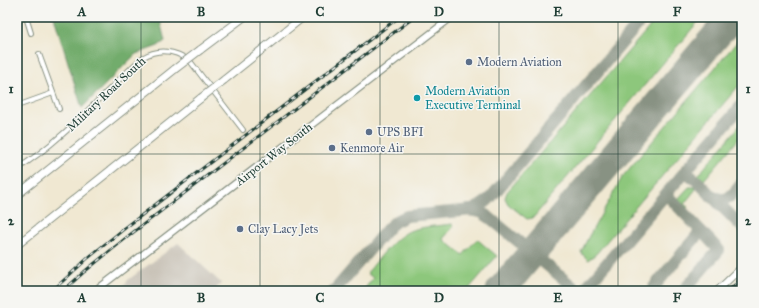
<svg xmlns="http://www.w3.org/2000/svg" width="759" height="308" viewBox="0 0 759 308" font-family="'IM FELL Great Primer',serif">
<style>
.industrial{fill:#c9c3b8}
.green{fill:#8dc77c;stroke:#568258}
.forest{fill:#72ac6c;stroke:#487450}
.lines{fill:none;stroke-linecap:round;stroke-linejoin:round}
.taxiway{stroke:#889283;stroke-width:12}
.runway{stroke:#889283;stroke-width:29}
.minor-casing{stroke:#889283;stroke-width:6}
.secondary-casing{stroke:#889283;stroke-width:8}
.primary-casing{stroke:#889283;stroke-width:8}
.motorway-casing{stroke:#889283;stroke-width:9}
.minor{stroke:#fff;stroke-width:4}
.secondary{stroke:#fff;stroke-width:5.5}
.primary{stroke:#fff;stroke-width:6}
.motorway{stroke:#fff;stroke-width:7}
.rail-casing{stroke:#1f3d34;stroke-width:3}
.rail{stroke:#f6f6f2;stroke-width:1.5;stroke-dasharray:4.5;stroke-linecap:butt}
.motorway-bridge-casing{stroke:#889283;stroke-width:9;stroke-linecap:butt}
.motorway-bridge{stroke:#fff;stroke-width:7}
.grid{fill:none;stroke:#1f3d34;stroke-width:1;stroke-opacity:0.55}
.service-dot{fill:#5c6f8a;stroke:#f6f6f2;stroke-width:1.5}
.culture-dot{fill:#0f9aa8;stroke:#f6f6f2;stroke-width:1.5}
.labels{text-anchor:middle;stroke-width:3;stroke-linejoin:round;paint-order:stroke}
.service-label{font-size:12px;fill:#4e5e75;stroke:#f6f6f2;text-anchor:start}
.culture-label{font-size:12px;fill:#0d838f;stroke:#f6f6f2;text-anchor:start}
.street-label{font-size:12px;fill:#1f3d34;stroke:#f6f6f2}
.neatline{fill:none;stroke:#1f3d34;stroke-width:1.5}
.grid-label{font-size:13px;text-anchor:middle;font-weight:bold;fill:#1f3d34}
</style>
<rect width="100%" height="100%" fill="#f6f6f2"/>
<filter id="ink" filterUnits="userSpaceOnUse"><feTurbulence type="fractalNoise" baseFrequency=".025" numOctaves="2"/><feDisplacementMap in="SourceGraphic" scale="8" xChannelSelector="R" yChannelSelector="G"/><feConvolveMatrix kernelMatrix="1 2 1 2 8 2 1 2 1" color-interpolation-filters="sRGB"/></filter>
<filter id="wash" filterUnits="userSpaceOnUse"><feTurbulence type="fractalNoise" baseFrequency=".012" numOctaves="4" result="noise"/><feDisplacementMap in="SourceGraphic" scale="16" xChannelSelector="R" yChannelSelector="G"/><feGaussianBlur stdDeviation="0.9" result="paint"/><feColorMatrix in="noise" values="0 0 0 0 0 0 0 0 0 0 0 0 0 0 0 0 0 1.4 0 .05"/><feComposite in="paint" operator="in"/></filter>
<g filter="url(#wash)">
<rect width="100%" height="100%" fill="#f0e8d2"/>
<!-- industrial -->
<polygon class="industrial" points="178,243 221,283 214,291 119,291 128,280"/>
<!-- green -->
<g class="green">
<polygon points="658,17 702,17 533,218 527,219 508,204 505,198 507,192"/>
<polygon points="742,36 742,82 596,254 588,260 583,255 581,252 589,236 623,176"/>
<polygon points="742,123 742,135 704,180 698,175 699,174"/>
<polygon points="689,187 694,187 696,189 684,204 688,207 686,209 679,202 678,199"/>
<path d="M452,224L454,226L443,239L463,255L476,240H478L497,256L467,291H363L373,278L367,273C379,259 395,236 412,230C425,226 438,226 452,224Z"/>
</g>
<!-- forest -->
<polygon class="forest" points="54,17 159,17 165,41 158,46 136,54 82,108"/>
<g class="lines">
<!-- taxiway -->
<g class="taxiway">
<polyline points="685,171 697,181 742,227"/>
<polyline points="666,194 719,250 683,291"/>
<path d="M711,196C728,204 732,195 742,183"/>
<polyline points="469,210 481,212 490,218 578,291"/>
<path d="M334,291L389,227L396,221L407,216L472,210C480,207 486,203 492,196L644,17"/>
<polyline points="583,291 742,105"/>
<polyline points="653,291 654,287 657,283 701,231"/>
</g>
<!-- runway -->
<polyline class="runway" points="500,291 732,17"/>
</g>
</g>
<g filter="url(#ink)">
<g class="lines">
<!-- minor casing -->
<g class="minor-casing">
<g id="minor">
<polyline points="26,17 31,33"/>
<polyline points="39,54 59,109"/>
<polyline points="17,106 53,93"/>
<polyline points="17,140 19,145"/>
<path d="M17,169C65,139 100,96 142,58C158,48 175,50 190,61L243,130"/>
</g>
</g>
<!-- secondary casing -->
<g class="secondary-casing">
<polyline id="secondary" points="95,291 452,17"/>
</g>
<!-- primary casing -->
<g class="primary-casing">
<polyline id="primary" points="717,291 742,267"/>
</g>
<!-- motorway casing -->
<g class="motorway-casing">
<g id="motorway">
<polyline points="200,50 244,17"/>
<polyline points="224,80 303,17"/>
<polyline points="17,195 175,69"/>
<polyline points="17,245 201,98"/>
</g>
</g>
<!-- minor -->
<use href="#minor" class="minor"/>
<!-- secondary -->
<use href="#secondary" class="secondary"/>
<!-- primary -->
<use href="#primary" class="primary"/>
<!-- motorway -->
<use href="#motorway" class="motorway"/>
<!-- rail casing -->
<g class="rail-casing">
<g id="rail">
<polyline points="52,291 88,258 125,228 399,17"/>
<polyline points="63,291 84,272 131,234 414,17"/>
<polyline points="728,291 742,278"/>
</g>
</g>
<!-- rail -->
<use href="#rail" class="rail"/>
<!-- motorway-bridge casing -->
<g class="motorway-bridge-casing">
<g id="motorway-bridge">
<polyline points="175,69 200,50"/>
<polyline points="201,98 224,80"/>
</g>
</g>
<!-- motorway-bridge -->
<use href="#motorway-bridge" class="motorway-bridge"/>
</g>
</g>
<!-- grid -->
<path class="grid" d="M141,17V291M260,17V291M380,17V291M499,17V291M618,17V291M17,154H742"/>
<!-- markers -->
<g class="service-dot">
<circle cx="469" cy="62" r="4"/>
<circle cx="369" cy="132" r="4"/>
<circle cx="332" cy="148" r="4"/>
<circle cx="240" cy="229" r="4"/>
</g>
<circle class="culture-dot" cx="417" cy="98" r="4"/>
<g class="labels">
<!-- service labels -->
<g class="service-label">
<text x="477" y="66">Modern Aviation</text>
<text x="377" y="136">UPS BFI</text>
<text x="340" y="152">Kenmore Air</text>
<text x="248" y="233">Clay Lacy Jets</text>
</g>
<!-- culture labels -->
<g class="culture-label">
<text x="425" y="95">Modern Aviation<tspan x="425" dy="14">Executive Terminal</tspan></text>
</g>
<!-- street labels -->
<g class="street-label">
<text transform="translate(106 94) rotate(-43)" y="4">Military Road South</text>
<text transform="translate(274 154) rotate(-38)" y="4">Airport Way South</text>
</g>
</g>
<!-- margin -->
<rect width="759" height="308" fill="none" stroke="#f6f6f2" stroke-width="44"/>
<rect x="22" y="22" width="715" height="264" class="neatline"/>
<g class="grid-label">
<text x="82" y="16">A</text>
<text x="201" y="16">B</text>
<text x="320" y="16">C</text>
<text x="439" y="16">D</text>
<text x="558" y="16">E</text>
<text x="677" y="16">F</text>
<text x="11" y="93">1</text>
<text x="748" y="93">1</text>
<text x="11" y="225">2</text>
<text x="748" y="225">2</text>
<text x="82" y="302">A</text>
<text x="201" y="302">B</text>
<text x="320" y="302">C</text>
<text x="439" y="302">D</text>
<text x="558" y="302">E</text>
<text x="677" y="302">F</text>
</g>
</svg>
